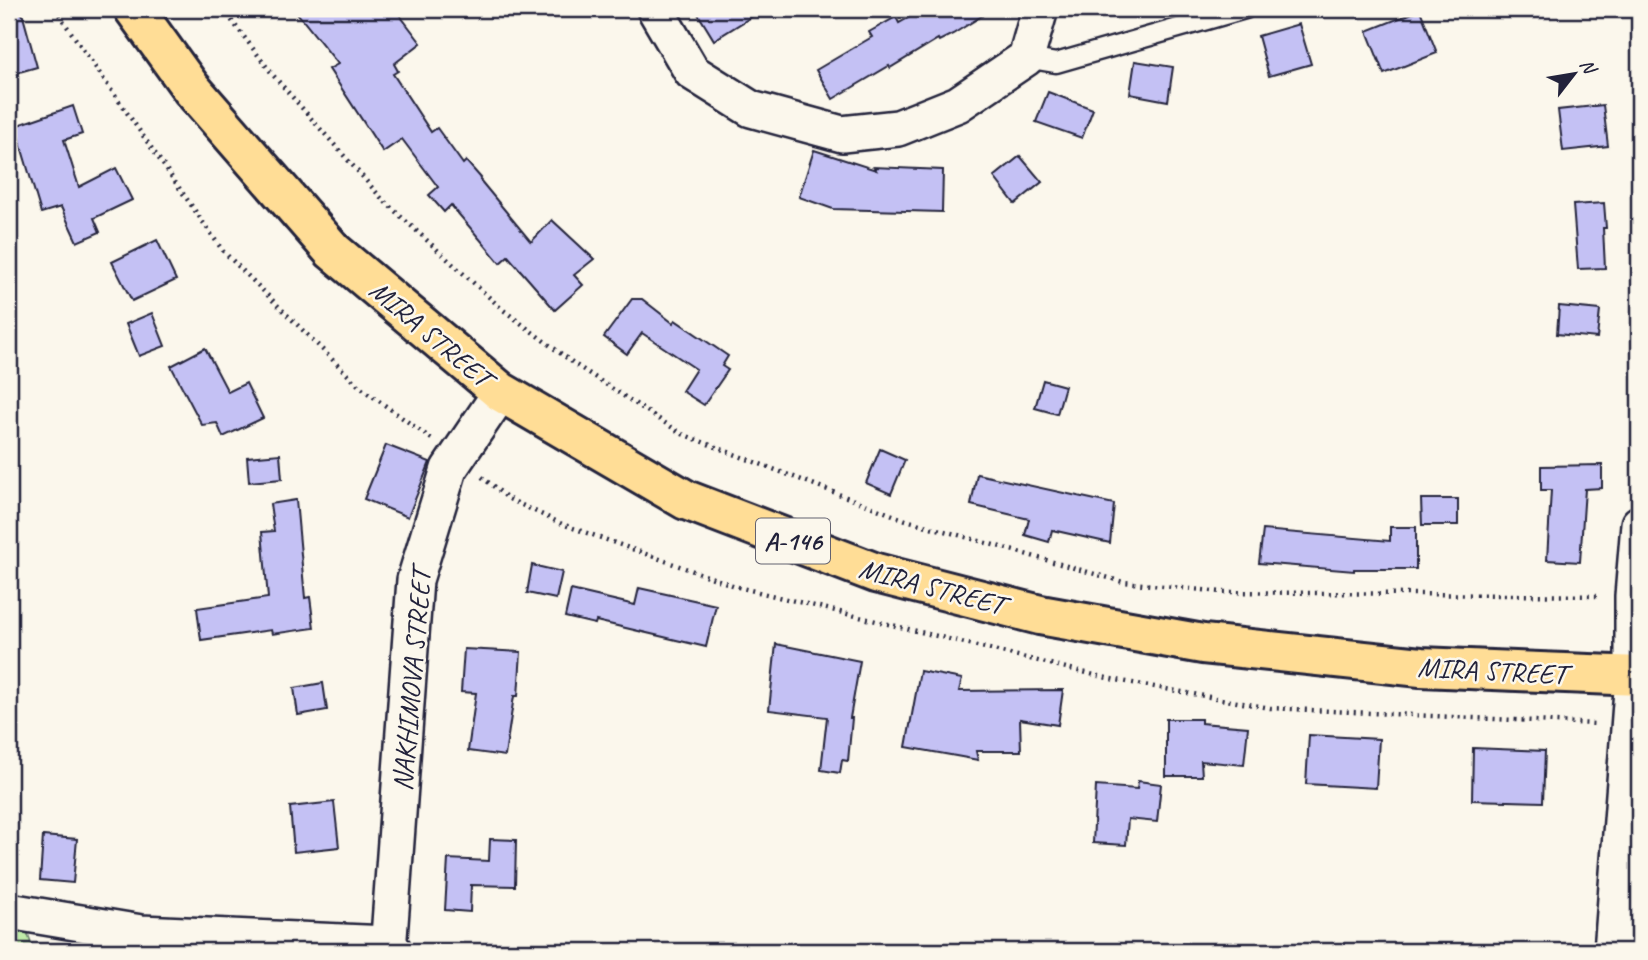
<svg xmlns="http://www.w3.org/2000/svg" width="1648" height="960" viewBox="0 0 1648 960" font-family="Caveat,sans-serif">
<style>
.green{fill:#c0eca9;stroke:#718772;stroke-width:2}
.building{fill:#c4c1f4;stroke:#22223b;stroke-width:2}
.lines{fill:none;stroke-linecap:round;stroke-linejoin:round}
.service-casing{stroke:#22223b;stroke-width:23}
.minor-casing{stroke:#22223b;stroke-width:40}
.trunk-casing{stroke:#22223b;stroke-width:44}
.path{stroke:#22223b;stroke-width:4.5;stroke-dasharray:2 5;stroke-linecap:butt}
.service{stroke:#fbf7ec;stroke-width:18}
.minor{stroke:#fbf7ec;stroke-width:35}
.trunk{stroke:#ffdd96;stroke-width:38}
.labels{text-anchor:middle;stroke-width:5;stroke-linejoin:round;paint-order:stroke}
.shield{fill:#fbf7ec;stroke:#636270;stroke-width:2}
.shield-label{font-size:26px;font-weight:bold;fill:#22223b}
.street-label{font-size:28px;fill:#22223b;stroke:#fbf7ec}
</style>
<rect width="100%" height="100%" fill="#fbf7ec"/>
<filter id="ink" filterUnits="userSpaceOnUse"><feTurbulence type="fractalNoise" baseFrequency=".0143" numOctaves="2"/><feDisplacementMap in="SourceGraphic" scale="14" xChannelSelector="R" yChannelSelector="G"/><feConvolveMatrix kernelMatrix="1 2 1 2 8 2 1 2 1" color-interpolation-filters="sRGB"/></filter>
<g filter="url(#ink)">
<!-- green -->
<polygon class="green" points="9,926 26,929 34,951 9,951"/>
<!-- building -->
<g class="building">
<polygon points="9,9 21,9 37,67 9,75"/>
<polygon points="294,9 395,9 421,43 394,64 398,71 393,74 431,132 437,128 463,164 466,161 481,178 480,180 531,242 552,220 594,259 574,275 583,285 555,310 508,256 500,263 451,205 444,212 429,195 438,187 402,139 383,152 329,69 338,64"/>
<polygon points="695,9 764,9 714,40"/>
<polygon points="924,9 993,9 953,34 939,41 938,39 890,68 889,66 833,99 816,70 872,37 869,32 896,17 899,23"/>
<polygon points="1420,10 1437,53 1384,74 1367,31"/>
<polygon points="1299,24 1311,64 1269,76 1258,36"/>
<polygon points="1135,61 1173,67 1168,101 1130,94"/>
<polygon points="1048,92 1093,109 1082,138 1036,122"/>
<polygon points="1603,105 1608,146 1563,151 1558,110"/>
<polygon points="73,106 82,134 64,140 79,187 116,168 132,200 94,218 100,232 77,242 61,207 41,213 15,126"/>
<polygon points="814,150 876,170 874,167 943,170 942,212 833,209 799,197"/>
<polygon points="1020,156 1042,182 1015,204 994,177"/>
<polygon points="1604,203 1606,228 1603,228 1605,268 1578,269 1573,205"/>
<polygon points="157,240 176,280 132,301 112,262"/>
<polygon points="632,299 642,299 673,323 675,320 728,356 722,366 728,370 704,405 682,391 696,369 642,333 627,354 604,337"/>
<polygon points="1559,306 1600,310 1597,338 1557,334"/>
<polygon points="152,313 165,346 139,356 126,324"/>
<polygon points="205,348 228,392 246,383 263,418 223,437 217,423 202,425 171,366"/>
<polygon points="1043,380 1065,386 1057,414 1035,408"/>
<polygon points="386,445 430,462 408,517 364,499"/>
<polygon points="880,449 905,460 891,494 866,483"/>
<polygon points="280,454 282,479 249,482 247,457"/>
<polygon points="1602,465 1602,488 1585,489 1580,562 1547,560 1551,490 1541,490 1541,466"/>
<polygon points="977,474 1114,504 1110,543 1052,530 1049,542 1025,535 1029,519 971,505"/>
<polygon points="1421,499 1458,499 1458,525 1422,525"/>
<polygon points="296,500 305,598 310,597 314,628 272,634 271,630 201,640 197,608 268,598 262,532 274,531 270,504"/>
<polygon points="1390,527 1416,527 1416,569 1354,569 1354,571 1259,563 1263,530 1390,541"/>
<polygon points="532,565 562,572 556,599 527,593"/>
<polygon points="639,588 716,605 706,647 596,621 595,624 565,617 571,590 635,605"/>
<polygon points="776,644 860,661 850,718 852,718 848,761 842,760 840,773 821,770 827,717 769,710"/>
<polygon points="464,649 521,652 518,696 514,696 505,756 468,751 476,693 461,692"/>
<polygon points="920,671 962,679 959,691 1063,690 1058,725 1020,719 1021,751 976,751 978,760 906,747"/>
<polygon points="323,683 327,710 298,715 294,688"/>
<polygon points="1166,719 1201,719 1201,723 1248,727 1244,765 1201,761 1202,776 1166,776"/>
<polygon points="1309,735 1379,739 1376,788 1306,784"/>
<polygon points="1473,748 1545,751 1543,802 1472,800"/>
<polygon points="1138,781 1161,784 1157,822 1128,819 1126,845 1093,843 1096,786 1137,789"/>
<polygon points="334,802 339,847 294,852 290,807"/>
<polygon points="43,836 77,839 73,883 40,880"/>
<polygon points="490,839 516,840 515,886 471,885 470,912 445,910 448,859 489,861"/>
</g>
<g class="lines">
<!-- service casing -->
<g class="service-casing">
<polyline id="service" points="1026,58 1056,63 1245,9"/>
</g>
<!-- minor casing -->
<g class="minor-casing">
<g id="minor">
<polyline points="655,9 692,72 751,109 842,134 898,128 958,104 1026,58 1040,9"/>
<polyline points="9,911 141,933 388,944 394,951"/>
<polyline points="388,951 415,580 449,469 501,392"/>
<polyline points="1612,951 1633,677 1633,596 1639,524"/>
</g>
</g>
<!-- trunk casing -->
<g class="trunk-casing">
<polyline id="trunk" points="134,9 191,88 333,251 501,392 686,500 876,573 1040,615 1203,644 1421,667 1639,676"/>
</g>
<!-- path -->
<g class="path">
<polyline points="55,9 223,251 361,388 433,440"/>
<polyline points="223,9 273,75 384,201 502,309 576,365 682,434 906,520 1123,582 1222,592 1601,596"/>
<polyline points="482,477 509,499 562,524 738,587 1111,679 1270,708 1596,724"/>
</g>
<!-- service -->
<use href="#service" class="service"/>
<!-- minor -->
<use href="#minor" class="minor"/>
<!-- trunk -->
<use href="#trunk" class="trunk"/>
</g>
</g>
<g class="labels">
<!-- shield labels -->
<rect class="shield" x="756" y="518.5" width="74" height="45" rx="5"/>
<g class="shield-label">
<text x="793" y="550">А-146</text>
</g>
<!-- street labels -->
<g class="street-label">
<text transform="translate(431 333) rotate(40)" y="10">MIRA STREET</text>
<text transform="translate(932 586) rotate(15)" y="10">MIRA STREET</text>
<text transform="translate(1492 670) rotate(3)" y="10">MIRA STREET</text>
<text transform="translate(411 680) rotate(-85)" y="10">NAKHIMOVA STREET</text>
</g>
</g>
<!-- margin -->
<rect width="1648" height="960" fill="none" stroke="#fbf7ec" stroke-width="35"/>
<rect x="18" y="18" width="1613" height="925" fill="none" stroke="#22223b" stroke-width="2.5" filter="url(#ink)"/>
<!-- north arrow -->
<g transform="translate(1574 74) rotate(59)" stroke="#fbf7ec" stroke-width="5" paint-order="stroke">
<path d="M0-5L12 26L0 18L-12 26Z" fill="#22223b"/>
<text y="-10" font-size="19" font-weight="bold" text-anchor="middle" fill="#22223b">N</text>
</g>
</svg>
